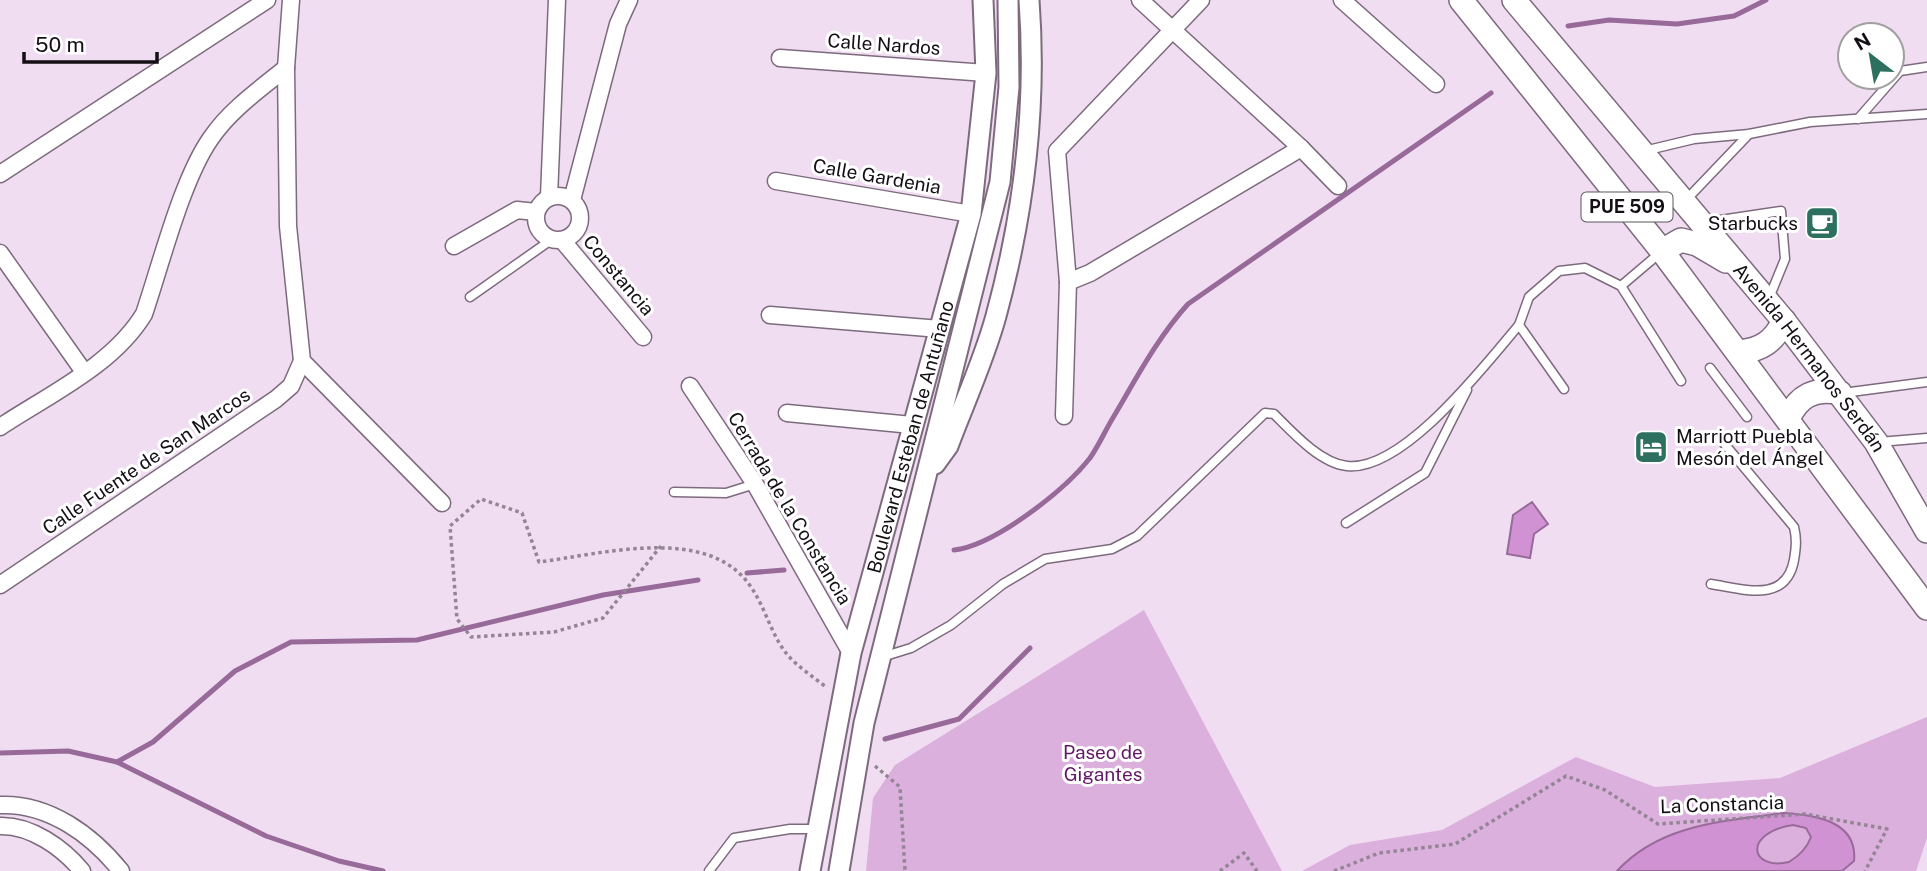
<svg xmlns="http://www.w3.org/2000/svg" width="1927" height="871" viewBox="0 0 1927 871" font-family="'Public Sans',sans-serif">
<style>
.green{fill:#dcb0dd}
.water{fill:#d192d3;stroke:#986a9a;stroke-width:2;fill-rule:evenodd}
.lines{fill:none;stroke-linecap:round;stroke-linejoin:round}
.stream{stroke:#986a9a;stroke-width:5}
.service-casing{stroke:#7d6b7d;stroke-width:11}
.minor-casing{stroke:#7d6b7d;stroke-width:19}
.tertiary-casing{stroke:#7d6b7d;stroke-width:23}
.primary-casing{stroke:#7d6b7d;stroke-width:26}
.path{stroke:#938594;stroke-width:3.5;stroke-dasharray:3.5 3.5;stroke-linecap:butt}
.service{stroke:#fff;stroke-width:8}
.minor{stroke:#fff;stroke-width:16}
.tertiary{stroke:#fff;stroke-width:19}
.primary{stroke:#fff;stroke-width:23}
.labels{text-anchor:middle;stroke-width:6;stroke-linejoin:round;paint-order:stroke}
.shield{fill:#fff;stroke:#5a565b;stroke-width:2}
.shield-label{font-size:18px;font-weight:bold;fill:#140e15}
.street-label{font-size:19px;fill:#140e15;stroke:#fff}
.poi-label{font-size:19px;fill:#140e15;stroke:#fff;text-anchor:end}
.park-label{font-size:19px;fill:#621867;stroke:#fff}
</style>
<rect width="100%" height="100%" fill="#f0ddf1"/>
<!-- green -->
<g class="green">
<polygon points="1144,610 1282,871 866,871 873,798 895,765"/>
<polygon points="1927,717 1927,838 1916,871 1302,871 1350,845 1442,830 1576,757 1655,787 1780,778"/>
</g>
<!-- water -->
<g class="water">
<polygon points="1532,502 1548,524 1534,534 1530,558 1507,554 1513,515"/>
<path d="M1784,813C1815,815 1858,821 1854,861L1842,871H1617C1660,824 1724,821 1784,813ZM1793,825L1806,828L1811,837C1807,848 1799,856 1789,862C1750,871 1742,833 1793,825Z"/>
</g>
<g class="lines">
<!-- stream -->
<g class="stream">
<polyline points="1568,26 1609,20 1677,24 1734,16 1766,0"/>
<path d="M954,550C995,545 1064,491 1090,458C1099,445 1106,429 1114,416C1137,377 1158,337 1188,304L1491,93"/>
<polyline points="747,573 784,570"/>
<polyline points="885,739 959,719 1030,648"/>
<polyline points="0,753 68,751 117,762 153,742 235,671 291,642 417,640 603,595 698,580"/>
<polyline points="117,762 266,836 339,861 383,871"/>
</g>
<!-- service casing -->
<g class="service-casing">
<g id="service">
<polyline points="1858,119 1900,71 1927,67"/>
<polyline points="1644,151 1694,139 1749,134 1810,122 1927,114"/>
<polyline points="1686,200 1749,134"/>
<polyline points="1707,222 1781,211 1785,259 1769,298"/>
<polyline points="1621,286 1661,252"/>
<polyline points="470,297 551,240"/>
<polyline points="1710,368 1747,417"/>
<polyline points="1564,389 1519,325 1529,297 1559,271 1585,268 1621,286 1681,381"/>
<polyline points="1843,393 1927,382"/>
<polyline points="1879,442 1927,438"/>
<polyline points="674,492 726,493 755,484"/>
<polyline points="1346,523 1425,473 1467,390"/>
<path d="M1711,584C1743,589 1786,604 1794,560C1796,548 1797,539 1794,527L1722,441"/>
<path d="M882,657L911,648L951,625L1003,584L1045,559L1112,549L1137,536L1265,413L1274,414C1292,432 1320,463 1347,466C1403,472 1485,365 1519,325"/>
<polyline points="709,871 734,838 790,829 817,829"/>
</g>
</g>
<!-- minor casing -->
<g class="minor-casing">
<g id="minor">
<polyline points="291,0 286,68 288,226 302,361 442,503"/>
<polyline points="1140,0 1301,148 1338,186"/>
<polyline points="1201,0 1057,151 1068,282 1090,273 1301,148"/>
<polyline points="1342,0 1436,84"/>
<polyline points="780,58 986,73"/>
<polyline points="0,174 267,0"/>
<polyline points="776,181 971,214"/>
<circle cx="558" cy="218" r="22"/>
<polyline points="549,197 557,0"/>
<polyline points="572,200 618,24 629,0"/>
<polyline points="562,240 643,337"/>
<polyline points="454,246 517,210 536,212"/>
<polyline points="0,253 84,372"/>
<polyline points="770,315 940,329"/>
<polyline points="690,386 755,484 851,653"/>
<polyline points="787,413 912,425"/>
<polyline points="1064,416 1068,282"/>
<path d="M0,427C50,394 113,365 144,314C161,264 182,179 211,138C230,110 260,89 286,68"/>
<polyline points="0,585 276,399 291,386 302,361"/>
<path d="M0,805C49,803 92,835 121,871"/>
<path d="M0,826C31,825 63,848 82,871"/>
</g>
</g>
<!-- tertiary casing -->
<g class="tertiary-casing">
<g id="tertiary">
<path d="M935,464L948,446C964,403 984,360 996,316C1024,213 1037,107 1029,0"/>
<path id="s1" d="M810,871L851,653L971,214L986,73L983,0"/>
<polyline points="839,871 864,723 1000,182 1009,87 1008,0"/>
</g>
</g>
<!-- primary casing -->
<g class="primary-casing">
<g id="primary">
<polyline points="1461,0 1662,251 1927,608"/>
<path id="s2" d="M1514,0L1784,321L1876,442L1927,531"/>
<polyline points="1662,251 1681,240 1697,244 1726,261"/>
<path d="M1739,352C1762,350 1774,341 1784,321"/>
<path d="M1788,419C1798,396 1815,387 1840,393"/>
</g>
</g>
<!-- path -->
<g class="path">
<path d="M661,546L603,618L554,632L471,637L457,619L450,526L481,499L522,513L539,562C602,554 709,524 751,587C765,607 771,634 786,653C796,666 814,677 827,688"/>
<polyline points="875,766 900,787 905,871"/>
<polyline points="1220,871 1244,853 1257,871"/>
<polyline points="1334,871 1379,853 1455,844 1566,776 1605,790 1658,824 1805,814 1887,829 1865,871"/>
</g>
<!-- service -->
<use href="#service" class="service"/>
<!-- minor -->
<use href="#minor" class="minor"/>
<!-- tertiary -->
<use href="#tertiary" class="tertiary"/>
<!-- primary -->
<use href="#primary" class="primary"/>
</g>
<!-- icons -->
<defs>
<g id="cafe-square" transform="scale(1.75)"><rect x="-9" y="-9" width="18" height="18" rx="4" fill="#2e7060" stroke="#fff"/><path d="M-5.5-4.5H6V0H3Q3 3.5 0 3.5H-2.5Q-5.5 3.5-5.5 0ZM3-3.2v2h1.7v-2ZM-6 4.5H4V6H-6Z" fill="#fff"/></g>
<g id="hotel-square" transform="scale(1.75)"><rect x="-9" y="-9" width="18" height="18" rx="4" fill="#2e7060" stroke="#fff"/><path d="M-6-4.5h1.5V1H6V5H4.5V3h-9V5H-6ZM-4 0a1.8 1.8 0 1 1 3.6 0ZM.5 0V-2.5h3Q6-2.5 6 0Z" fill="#fff"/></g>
</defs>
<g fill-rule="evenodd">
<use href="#cafe-square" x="1822" y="223"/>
<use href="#hotel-square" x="1651" y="447"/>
</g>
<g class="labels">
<!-- shield labels -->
<rect class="shield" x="1581.5" y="192.5" width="91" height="29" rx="5"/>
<g class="shield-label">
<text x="1627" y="213">PUE 509</text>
</g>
<!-- street labels -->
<g class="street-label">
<text transform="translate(884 44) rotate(4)" y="7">Calle Nardos</text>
<text transform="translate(877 176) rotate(10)" y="7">Calle Gardenia</text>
<text transform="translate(619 275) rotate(50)" y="7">Constancia</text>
<text dy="7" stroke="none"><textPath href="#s2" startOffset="464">Avenida Hermanos Serdán</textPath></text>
<text dy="7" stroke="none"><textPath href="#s1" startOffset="446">Boulevard Esteban de Antuñano</textPath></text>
<text transform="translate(146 461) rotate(-34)" y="7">Calle Fuente de San Marcos</text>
<text transform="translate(790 508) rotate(59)" y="7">Cerrada de la Constancia</text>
<text transform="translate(1722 804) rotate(-2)" y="7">La Constancia</text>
</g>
<!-- poi labels -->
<g class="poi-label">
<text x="1798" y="230">Starbucks</text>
<text x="1676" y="443" text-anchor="start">Marriott Puebla<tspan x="1676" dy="22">Mesón del Ángel</tspan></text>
</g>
<!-- park labels -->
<g class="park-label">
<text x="1103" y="759">Paseo de<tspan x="1103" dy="22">Gigantes</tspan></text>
</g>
</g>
<!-- north arrow -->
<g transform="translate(1871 56) rotate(329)"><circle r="33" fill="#ffffff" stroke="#a19fa1" stroke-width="2"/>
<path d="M0-5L12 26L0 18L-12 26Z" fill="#2e7060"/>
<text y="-10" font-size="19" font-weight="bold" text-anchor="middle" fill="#140e15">N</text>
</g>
<!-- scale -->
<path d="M24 52v10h133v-10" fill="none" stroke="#140e15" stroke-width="3.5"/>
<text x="35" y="52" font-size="21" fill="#140e15" stroke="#ffffff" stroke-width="5" paint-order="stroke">50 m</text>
</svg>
